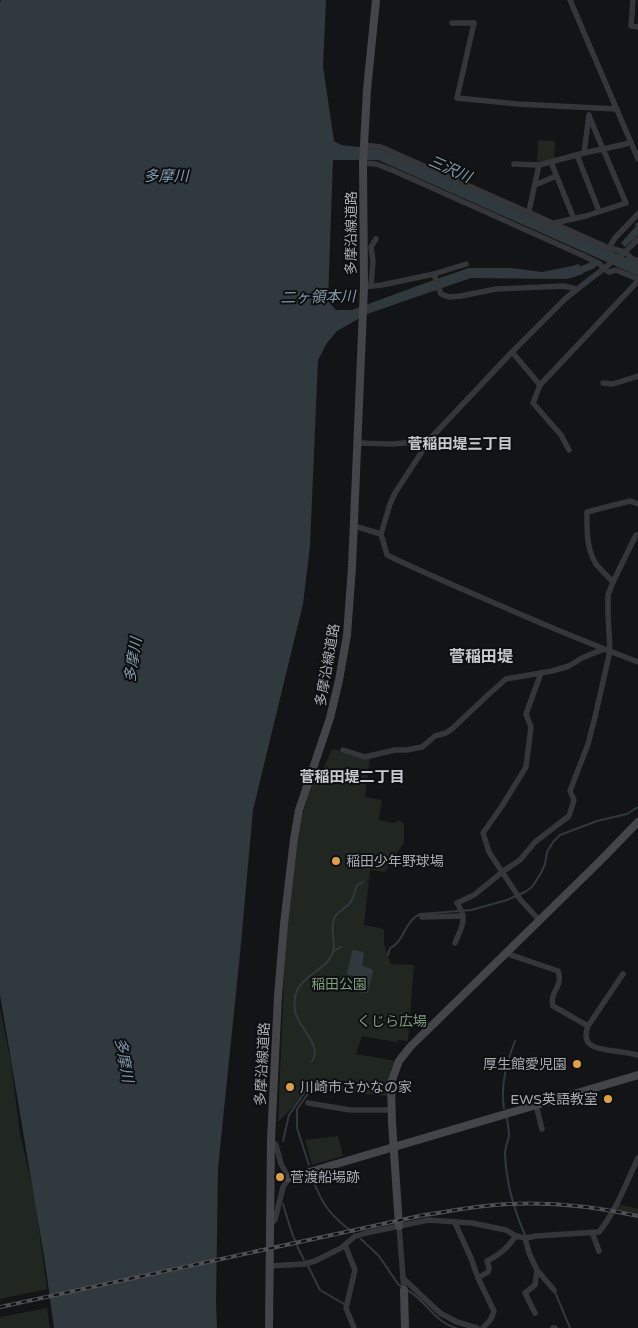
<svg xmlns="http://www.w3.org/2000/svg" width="638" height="1328" viewBox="0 0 638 1328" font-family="'Varela Round','Noto Sans JP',sans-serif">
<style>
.green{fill:#202721}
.water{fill:#30393e}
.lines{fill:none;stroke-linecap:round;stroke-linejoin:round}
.stream{stroke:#30393e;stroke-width:2}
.canal{stroke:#30393e;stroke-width:7}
.street{stroke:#35363a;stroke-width:5.5}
.secondary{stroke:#434549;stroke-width:8}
.rail-casing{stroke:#4e5054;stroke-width:4}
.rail{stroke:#0e0f10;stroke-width:2;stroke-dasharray:5.5;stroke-linecap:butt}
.poi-dot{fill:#e0a140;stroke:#0e0f10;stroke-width:2}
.labels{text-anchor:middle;stroke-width:4;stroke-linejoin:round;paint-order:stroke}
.street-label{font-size:14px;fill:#a6abb4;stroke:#0e0f10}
.poi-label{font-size:14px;fill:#a6abb4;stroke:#0e0f10;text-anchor:start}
.park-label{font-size:14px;fill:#7f9d7f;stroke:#0e0f10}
.water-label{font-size:15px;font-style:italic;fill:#809aac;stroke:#0e0f10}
.neighbourhood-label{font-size:15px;font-weight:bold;fill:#c7cad0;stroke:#0e0f10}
.quarter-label{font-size:16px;font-weight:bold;fill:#c7cad0;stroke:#0e0f10}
</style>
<rect width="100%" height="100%" fill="#131415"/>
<!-- green -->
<g class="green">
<polygon points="538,140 554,141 555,143 554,159 537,162"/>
<path d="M334,749L365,759L370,758L365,797L382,800L379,820L393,823L400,820L404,824V842L385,872L370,870L364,925L384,929V944L391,964L414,965L408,1041L398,1040L396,1042L362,1036L356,1054L396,1061C390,1073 388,1083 388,1096L317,1090L310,1083L291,1109L278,1122L286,932L301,821L312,781C323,777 326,761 331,751Z"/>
<polygon points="0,1008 11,1063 20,1133 35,1199 47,1289 0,1299"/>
<polygon points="338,1136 343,1156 312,1165 305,1140"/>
<polygon points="618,1204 638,1209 638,1215 614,1210"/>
<polygon points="47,1308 50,1328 0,1328 0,1317"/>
</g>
<!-- water -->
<g class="water">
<polygon points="1,0 326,0 323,66 334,141 341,145 386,150 638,263 638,276 378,160 333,160 328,301 336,310 352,310 431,281 469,268 511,268 542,272 572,266 579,264 583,274 567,279 471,278 367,314 337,331 327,343 318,360 310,546 303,604 253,810 240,954 218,1168 216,1302 217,1328 54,1328 45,1262 0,995 0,3"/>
<polygon points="638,222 638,235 625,247 621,243 636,226 635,224"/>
<polygon points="354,950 363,952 364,954 362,966 372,969 373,971 368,993 358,992 357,990 359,977 348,975 347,973 352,951"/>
</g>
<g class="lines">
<!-- stream -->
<g class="stream">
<polyline points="334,951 341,947"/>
<path d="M388,955L390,948C404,943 404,920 421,914L471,910L507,900L525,892L532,887L541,873L545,864L547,852L553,842L560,835L597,821L627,814L638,807"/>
<path d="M312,1061C322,1047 302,1030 297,1017C294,1011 294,1004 295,998C297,980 316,974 327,962C340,948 330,937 333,922C334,913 345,909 350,903C354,898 355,890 357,885L363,882"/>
<path d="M504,1108C500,1085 507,1062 515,1041"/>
<path d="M507,1119C508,1125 509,1130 509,1135C508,1142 505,1147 505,1154C506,1181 514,1210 525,1235"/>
<polyline points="283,1141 289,1115 309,1086"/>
<polyline points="309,1165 297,1128 297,1109 312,1088"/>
<path d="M312,1177C321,1203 331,1217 354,1233"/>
<path d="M283,1204C289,1224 294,1242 304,1260"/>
<polyline points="361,1239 379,1256 398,1284 401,1286"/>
<polyline points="308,1266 320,1290 344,1304"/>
<path d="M407,1290C426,1300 434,1322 456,1328"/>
<polyline points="555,1292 570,1328"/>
</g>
<!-- canal -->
<polyline class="canal" points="574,273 593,265"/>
<!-- street -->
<g class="street">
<polyline points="570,0 638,159"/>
<polyline points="633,0 631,26 638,27"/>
<polyline points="452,23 474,23 457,98 517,104 617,109"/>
<polyline points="364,145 381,147 609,248 625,252 631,258 638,261"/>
<polyline points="584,153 589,115"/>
<polyline points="577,155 599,211"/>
<polyline points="551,162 574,219"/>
<polyline points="363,163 376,164 392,170 584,256 600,264 604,269 609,272 616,270 638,279"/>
<polyline points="514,164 539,165 584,153 626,144 631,142"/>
<polyline points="535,185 556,176"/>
<polyline points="529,211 539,165"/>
<polyline points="554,223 586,216 626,203 589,116"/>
<polyline points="609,248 615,238 638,214"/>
<polyline points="434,274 441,294 449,297 461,296 496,289 564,286 576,289"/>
<polyline points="371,286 373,261 371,247 376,239"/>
<polyline points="364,287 382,285 434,274 466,264"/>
<polyline points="512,352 540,385"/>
<polyline points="603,383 613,384 638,376"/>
<path d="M428,441L425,447L395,493L390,504L381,534L387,555C424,573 462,589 499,605C545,625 591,644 638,662"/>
<polyline points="357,443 392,444 428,441 512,352 566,298 625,252 638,239"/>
<polyline points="569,450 561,435 533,403 540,385 638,281"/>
<polyline points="354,526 381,534"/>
<path d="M613,582C607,576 601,570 596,564C586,548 587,529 587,512L630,501L638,504"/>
<polyline points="343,750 365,757 395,750 407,750 422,747 435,736 446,733 453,728 489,694 506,679 552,671 569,666 582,658 604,649"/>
<polyline points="422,917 463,916"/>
<polyline points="539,920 520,899 489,852 483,833 502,806 526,767 531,727 526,714 541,673"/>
<path d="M455,943C462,926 468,919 457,903L474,895L502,872L520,860L535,842L569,816L574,800L570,791L588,744L595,717L610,651L608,615V595L613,582L636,535"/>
<path d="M505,953L558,971C564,987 549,991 553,1006L588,1026"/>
<path d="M623,974L588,1026C580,1047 598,1049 614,1051C622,1052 630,1053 638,1055"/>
<polyline points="308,1103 350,1110 392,1110"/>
<polyline points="536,1105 542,1129"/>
<polyline points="455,1223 471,1258 478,1278"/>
<polyline points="270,1224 275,1220 283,1187 289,1178 281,1164 276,1145 271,1140"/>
<polyline points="399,1226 404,1290"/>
<polyline points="592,1232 599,1251"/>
<polyline points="525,1238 529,1253 537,1270 554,1290"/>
<polyline points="345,1245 355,1270 346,1308 354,1328"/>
<path d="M269,1266L304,1264L315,1261L341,1248L354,1237L366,1233L428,1220L472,1223L506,1230L516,1236L525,1238L536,1236L599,1232C616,1211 626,1183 638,1158"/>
<polyline points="403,1278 440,1313 457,1322 477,1328"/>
<polyline points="535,1313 525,1293 535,1285 537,1270"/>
<path d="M483,1328L491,1319L494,1311L478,1278L488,1272L489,1268L487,1261C501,1254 507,1248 516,1236"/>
<polyline points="553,1328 555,1328"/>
</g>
<!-- secondary -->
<g class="secondary">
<polyline points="289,1178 638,1075"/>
<polyline points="399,1226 392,1123 391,1083 399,1061 410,1047 599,862 638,822"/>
<polyline points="404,1290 405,1328"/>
<polyline points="269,1328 271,1140 278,996 284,924 294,839 299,810 330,718 339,680 347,635 352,567 364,287 363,163 367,90 376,0"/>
</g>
<!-- rail casing -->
<g class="rail-casing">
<path id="rail" d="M0,1307L424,1215C445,1212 465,1208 485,1206C536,1200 588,1205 638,1216"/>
</g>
<!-- rail -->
<use href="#rail" class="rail"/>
</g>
<!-- markers -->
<g class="poi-dot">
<circle cx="336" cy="861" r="5"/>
<circle cx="577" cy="1064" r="5"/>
<circle cx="290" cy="1087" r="5"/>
<circle cx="608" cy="1099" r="5"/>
<circle cx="280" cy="1177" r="5"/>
</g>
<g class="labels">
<!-- street labels -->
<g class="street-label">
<text transform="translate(351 233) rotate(-90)" y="5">多摩沿線道路</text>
<text transform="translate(327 665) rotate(-80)" y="5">多摩沿線道路</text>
<text transform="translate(262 1064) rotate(-87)" y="5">多摩沿線道路</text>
</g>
<!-- poi labels -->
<g class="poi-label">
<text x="346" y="866">稲田少年野球場</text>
<text x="567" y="1069" text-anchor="end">厚生館愛児園</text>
<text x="300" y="1092">川崎市さかなの家</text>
<text x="598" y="1104" text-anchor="end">EWS英語教室</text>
<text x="290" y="1182">菅渡船場跡</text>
</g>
<!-- park labels -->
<g class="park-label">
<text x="339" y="989">稲田公園</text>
<text x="392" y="1026">くじら広場</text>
</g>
<!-- water labels -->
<g class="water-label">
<text transform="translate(450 169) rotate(24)" y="5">三沢川</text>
<text x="166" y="181">多摩川</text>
<text transform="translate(318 297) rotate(-1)" y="5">二ヶ領本川</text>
<text transform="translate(133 660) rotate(-81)" y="5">多摩川</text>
<text transform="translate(124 1060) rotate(80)" y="5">多摩川</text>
</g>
<!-- neighbourhood labels -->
<g class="neighbourhood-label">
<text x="460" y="449">菅稲田堤三丁目</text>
<text x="352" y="782">菅稲田堤二丁目</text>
</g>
<!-- quarter labels -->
<g class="quarter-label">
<text x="481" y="662">菅稲田堤</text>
</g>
</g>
</svg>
